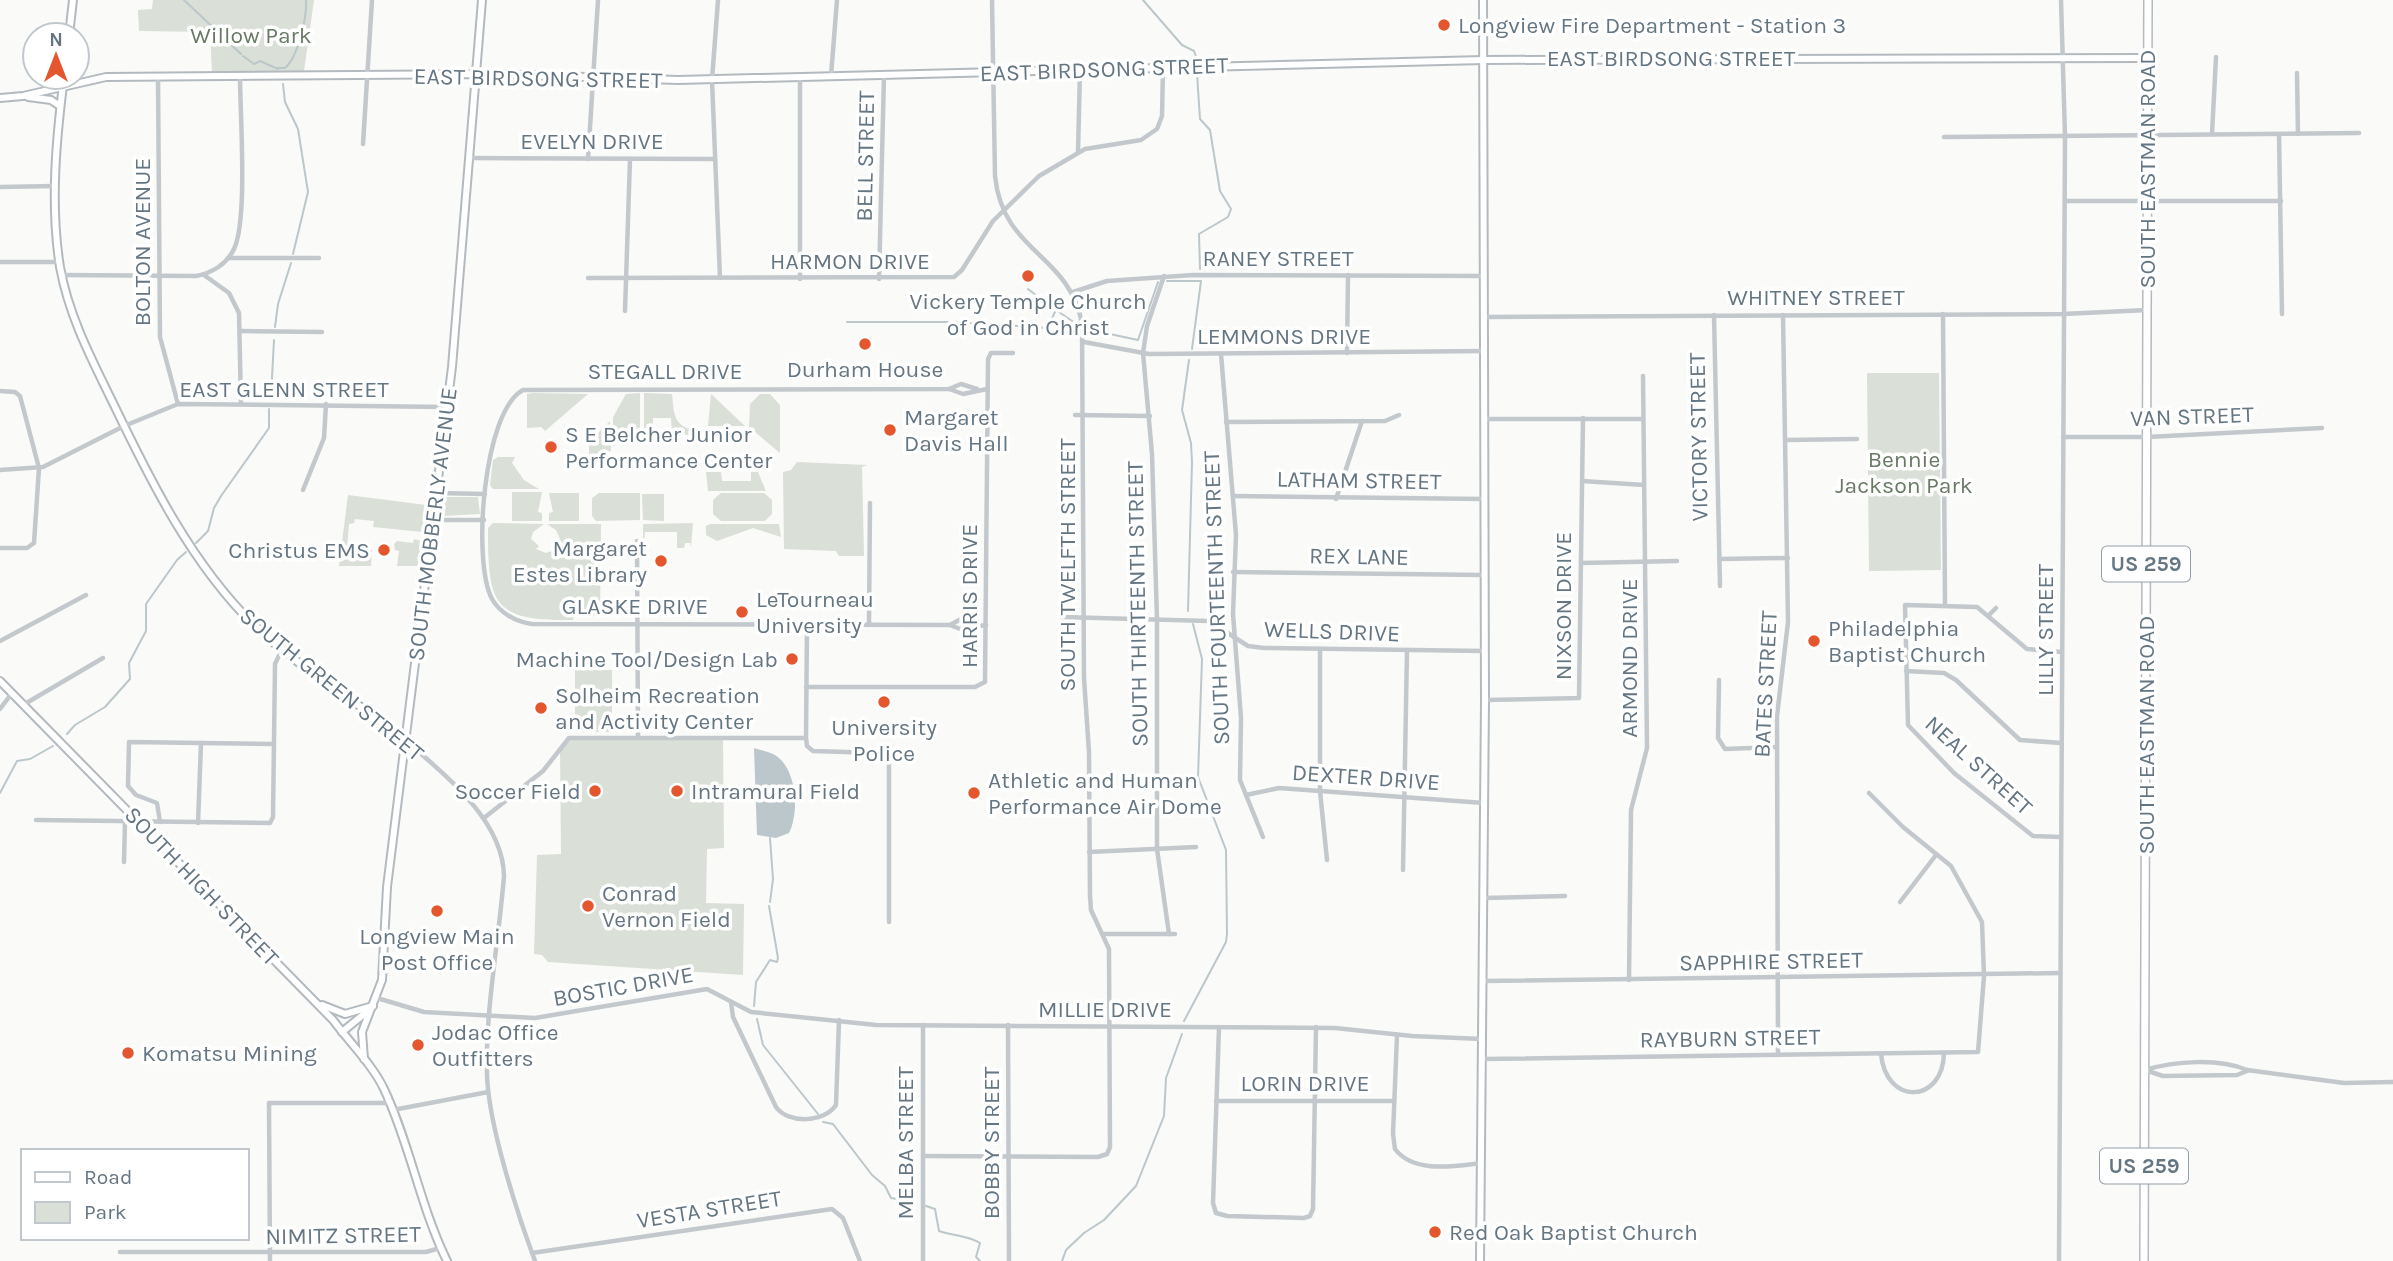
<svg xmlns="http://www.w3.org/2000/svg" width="2393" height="1261" viewBox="0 0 2393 1261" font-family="Karla,sans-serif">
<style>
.green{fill:#dadfd7}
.water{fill:#bbc7cb}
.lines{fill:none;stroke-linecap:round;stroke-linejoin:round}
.stream{stroke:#bbc7cb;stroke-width:2}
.secondary-casing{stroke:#b3babf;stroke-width:10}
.primary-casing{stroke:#b5babe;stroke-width:10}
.street{stroke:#c3c8cc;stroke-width:4.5}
.secondary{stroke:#fff;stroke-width:6}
.primary{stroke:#fff;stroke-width:7}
.poi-dot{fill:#e4572e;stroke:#fff;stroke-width:2.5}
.labels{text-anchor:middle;stroke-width:7;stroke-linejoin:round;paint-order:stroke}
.shield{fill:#fff;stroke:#939fa8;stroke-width:2}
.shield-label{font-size:21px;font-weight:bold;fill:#657683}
.poi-label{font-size:23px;fill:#657683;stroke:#fff;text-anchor:start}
.park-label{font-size:23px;fill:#687a64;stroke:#fff}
.street-label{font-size:23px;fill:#657683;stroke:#fff}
</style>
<rect width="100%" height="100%" fill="#fafaf8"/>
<!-- green -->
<g class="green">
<polygon points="153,0 314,0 304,71 212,72 210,32 139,31 138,10 152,9"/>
<polygon points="1867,373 1939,373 1941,570 1869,571"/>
<polygon points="640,393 640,434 623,436 613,446 613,417 626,394"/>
<path d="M644,393L672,394C674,412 673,423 689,429L688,435L672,432L671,418H653V436H644Z"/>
<polygon points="527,394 533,393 588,394 545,431 541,427 527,428"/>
<polygon points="711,394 745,426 708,426"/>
<polygon points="760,394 770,394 780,405 780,453 749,427 750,404"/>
<polygon points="610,421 611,450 605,457 589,457 589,442"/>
<polygon points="498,457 515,457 512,463 524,480 539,489 493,489 490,485 493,460"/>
<polygon points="797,462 867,465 862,467 864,556 839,556 836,551 784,549 783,472 791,470"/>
<polygon points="706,472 721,472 722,481 751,481 751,472 758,472 766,491 708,491"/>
<polygon points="512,492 542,492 538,512 542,513 542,521 512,521"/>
<polygon points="549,493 579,493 579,521 549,521 549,513 553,512"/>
<polygon points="599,493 640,493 640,520 596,521 592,516 592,498"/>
<polygon points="721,493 764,493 772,500 772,514 765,521 721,521 713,514 713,500"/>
<polygon points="642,494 664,494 664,521 643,520"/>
<polygon points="348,495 426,505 422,532 373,527 374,521 355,519 354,523 349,524 347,548 350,549 350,554 361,555 362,549 372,550 371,566 339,566"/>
<polygon points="446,497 478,497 480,514 444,516 441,510"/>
<path d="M493,523L544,524L533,532L531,539L539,546L536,549L546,553L555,550L552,547L556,539H560L556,530L547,524H601L600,615L574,616L573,620C492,621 488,604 488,528Z"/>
<polygon points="693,523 691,547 690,543 685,543 684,548 677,548 677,532 645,532 643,549 643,524"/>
<polygon points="710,524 779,524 781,537 753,528 717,541 706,535 706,526"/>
<polygon points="414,539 421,541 418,566 397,566 399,551 395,550 394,544 397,541 413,543"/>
<rect x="575" y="670" width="37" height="62"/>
<polygon points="569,738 723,739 724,848 707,849 706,903 744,904 743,975 548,962 542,955 534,954 537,855 561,854 560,746"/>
</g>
<!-- water -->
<path class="water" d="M754,748C763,751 773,752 780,759C797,775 799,813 789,833L776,838L757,835Z"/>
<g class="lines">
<!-- stream -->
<g class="stream">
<polyline points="184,0 241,54"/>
<polyline points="1143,0 1182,45 1194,51 1197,59"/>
<polyline points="243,56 254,64 260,61 278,69"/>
<path d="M278,68H285C298,57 307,18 306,0"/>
<polyline points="1197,74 1200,119 1210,130 1220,191 1231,209 1228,217 1199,234 1200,269"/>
<polyline points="283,84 285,102 298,129 308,192 293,254"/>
<polyline points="1167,281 1201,281 1192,349"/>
<polyline points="1028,289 1055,310"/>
<polyline points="847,322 955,322 1047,328 1056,310 1075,323"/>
<polyline points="275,327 278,304 291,263"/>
<polyline points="1091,330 1138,340 1158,282"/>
<polyline points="271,396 274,340"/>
<polyline points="196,543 208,531 214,508 221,496 269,428 269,409"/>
<polyline points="1188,611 1192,462 1191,443 1182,410 1189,360"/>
<polyline points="67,734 75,725 105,707 130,679 129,663 146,631 146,604 177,560 186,552"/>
<polyline points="0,793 17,761 30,759 53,746"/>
<polyline points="770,838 773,879 770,902"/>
<polyline points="754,1006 756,982 770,960 777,962 778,958 769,906"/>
<polyline points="757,1019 763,1045 818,1114"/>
<polyline points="1184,1021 1226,942 1227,934 1226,850 1198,777 1202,659 1193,624"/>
<polyline points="823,1122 833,1124 872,1175 885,1186 891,1198 914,1202"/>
<path d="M926,1206L935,1209L939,1231C954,1236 967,1235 980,1243L976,1257L980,1261"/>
<polyline points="1062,1261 1066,1250 1084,1233 1104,1220 1136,1186 1164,1116 1166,1078 1182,1034"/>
</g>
<!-- secondary casing -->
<g class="secondary-casing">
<g id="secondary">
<polyline points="69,35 73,0"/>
<path d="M64,77C56,140 50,205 60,267C69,317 92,360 114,405C151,482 192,564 253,624C298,668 356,700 405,740"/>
<polyline points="28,97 51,100 60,106"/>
<polyline points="0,98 23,96 106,77 491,74 678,80 1484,60 2148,58"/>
<path d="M0,681L333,1020C350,1043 372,1064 384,1089C410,1144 420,1206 447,1261"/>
<polyline points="322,1005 345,1014 373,1006"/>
<polyline points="342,1032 369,1010"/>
<polyline points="364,1059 362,1032 382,980 387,887 452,367 482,0"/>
<polyline points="1480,1261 1485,700 1483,0"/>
</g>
</g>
<!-- primary casing -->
<g class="primary-casing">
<polyline id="primary" points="2144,1261 2148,0"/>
</g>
<!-- street -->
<g class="street">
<polyline points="718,0 712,80 720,278"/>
<polyline points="2297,73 2298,134"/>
<polyline points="831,76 837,0"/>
<polyline points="158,77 160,337 178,404"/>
<polyline points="2212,134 2216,57"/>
<polyline points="2279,134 2282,314"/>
<polyline points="1944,137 2359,133"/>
<polyline points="363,144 372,0"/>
<polyline points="1078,152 1080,70"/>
<polyline points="470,158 713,159"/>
<polyline points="588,159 598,0"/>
<polyline points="0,187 55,186"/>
<polyline points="2065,201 2281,201"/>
<polyline points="229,258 319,258"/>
<polyline points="0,262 60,262"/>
<path d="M62,275L196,276C212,273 227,264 234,249C248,220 240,114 240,76"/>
<polyline points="204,275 229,293 239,313 241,404"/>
<polyline points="1164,276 1147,326 1143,353 1152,454 1157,619 1157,849 1169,934"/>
<polyline points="588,278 954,277 962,270 993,221 1039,176 1085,149 1141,140 1157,129 1162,116 1163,67"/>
<polyline points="800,279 800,77"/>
<polyline points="879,279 884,75"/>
<polyline points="1073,292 1107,281 1193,275 1485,276"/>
<polyline points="625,311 630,159"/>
<polyline points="1943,314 1945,605"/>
<polyline points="1714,315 1720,586"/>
<polyline points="1485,317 2063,314 2147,310"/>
<polyline points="241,331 322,332"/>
<polyline points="1084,342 1149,354 1484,351"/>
<polyline points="1347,353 1348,275"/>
<polyline points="1221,354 1236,535 1233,614 1241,718 1240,780 1263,837"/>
<polyline points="949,389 963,394 987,389"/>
<path d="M977,389L961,384L949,389L523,390C483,411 472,562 492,599C500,613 516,622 532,624L950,625L960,629L986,625"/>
<polyline points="0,391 15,392 20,396 39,468 34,543 27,548 0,548"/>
<polyline points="1075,415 1150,416"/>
<polyline points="1485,419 1643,419"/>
<polyline points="1226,422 1385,421 1399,415"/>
<polyline points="2063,437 2147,437 2322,428"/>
<polyline points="1786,440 1857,439"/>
<polyline points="0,470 43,467 124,426 178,404 447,407"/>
<polyline points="1582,481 1644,485"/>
<polyline points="303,490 324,438 326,404"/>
<polyline points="436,493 485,494"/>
<polyline points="1233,496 1484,499"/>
<polyline points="1336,499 1362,421"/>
<polyline points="433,520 484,520"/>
<polyline points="637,541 638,738"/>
<polyline points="1720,559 1788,558"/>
<polyline points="1581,563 1677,561"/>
<polyline points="1233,572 1484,575"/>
<polyline points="1989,615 1996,608"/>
<polyline points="1061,617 1209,621 1248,646 1264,648 1484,651"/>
<polyline points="869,624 870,503"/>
<polyline points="950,625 961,619 973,624"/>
<polyline points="0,641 86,595"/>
<polyline points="1320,649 1320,791 1327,860"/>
<polyline points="1906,671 1944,673 1956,680 2020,740 2061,743"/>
<polyline points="1719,680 1718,738 1725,749 1777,747"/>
<polyline points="806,687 975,687 985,682 988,359 991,353 1013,353"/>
<polyline points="1485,700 1579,698 1583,418"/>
<polyline points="23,705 103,658"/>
<polyline points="0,709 12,693"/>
<polyline points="806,738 807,746 813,751 878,753 889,760 889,922"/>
<path d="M405,740C445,775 503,820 504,876C499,939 485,1012 487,1074C488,1123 517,1213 535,1261"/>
<polyline points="1246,795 1279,788 1484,803"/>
<polyline points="484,818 543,771 569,738 806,738 807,624"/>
<polyline points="36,820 270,823 273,817 275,664 282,649"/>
<polyline points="160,822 157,803 136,795 128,786 129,742 274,744"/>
<polyline points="198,823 201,743"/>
<polyline points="2060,837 2033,836 1954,773 1908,725 1905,605 1977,607 2027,649 2062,652"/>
<polyline points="1089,852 1196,847"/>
<polyline points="124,862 125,821"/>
<polyline points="1403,870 1407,651"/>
<polyline points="1484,898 1565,896"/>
<polyline points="1900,902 1936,855"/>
<polyline points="1103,934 1175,934"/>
<polyline points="1629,980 1631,810 1647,748 1643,376"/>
<polyline points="1483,981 2060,973"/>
<polyline points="377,998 424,1012 535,1018 707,989 751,1012 876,1025 1335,1028 1412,1036 1482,1039"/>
<path d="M731,1002L733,1017L776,1107C788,1124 824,1123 836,1105L839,1020"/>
<polyline points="1008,1025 1009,1261"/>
<polyline points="1219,1027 1213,1203 1216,1213 1227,1216 1304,1218 1310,1216 1313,1209 1316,1027"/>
<path d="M1397,1035L1393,1134L1395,1149C1414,1174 1455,1166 1481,1163"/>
<path d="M1881,1054C1886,1106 1943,1104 1944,1053"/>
<polyline points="1778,1055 1777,716 1788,622 1783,315"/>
<polyline points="1482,1059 1978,1052 1984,976 1982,922 1951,866 1903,827 1869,793"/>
<path d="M2145,1070C2174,1061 2219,1058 2247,1070L2344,1083L2393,1082"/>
<polyline points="2145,1070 2163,1076 2237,1075 2247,1071"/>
<polyline points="1216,1101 1393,1101"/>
<polyline points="393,1110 488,1092"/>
<path d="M923,1156L1098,1157L1107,1154L1110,1147L1109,949L1091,910L1090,896L1089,752L1084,678L1082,324C1069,252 1003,254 995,176L992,0"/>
<polyline points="120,1252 426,1252 440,1248"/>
<polyline points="532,1253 832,1209 843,1218 860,1261"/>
<polyline points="270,1261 269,1103 389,1103"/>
<polyline points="923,1261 923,1025"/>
<polyline points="2059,1261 2065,136 2061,0"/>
</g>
<!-- secondary -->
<use href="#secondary" class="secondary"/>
<!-- primary -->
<use href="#primary" class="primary"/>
</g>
<!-- markers -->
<g class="poi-dot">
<circle cx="1444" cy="25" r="7"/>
<circle cx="1028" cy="276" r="7"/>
<circle cx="865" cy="344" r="7"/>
<circle cx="890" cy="430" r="7"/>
<circle cx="551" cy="447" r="7"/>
<circle cx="384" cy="550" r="7"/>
<circle cx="661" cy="561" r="7"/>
<circle cx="742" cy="612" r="7"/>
<circle cx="1814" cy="641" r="7"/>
<circle cx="792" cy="659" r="7"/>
<circle cx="884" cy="702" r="7"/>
<circle cx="541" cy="708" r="7"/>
<circle cx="595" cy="791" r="7"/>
<circle cx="677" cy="791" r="7"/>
<circle cx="974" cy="793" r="7"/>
<circle cx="588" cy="906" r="7"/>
<circle cx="437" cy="911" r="7"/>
<circle cx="418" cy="1045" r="7"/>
<circle cx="128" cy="1053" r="7"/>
<circle cx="1435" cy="1232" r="7"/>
</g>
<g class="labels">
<!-- shield labels -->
<g class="shield">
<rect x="2102" y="546.5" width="88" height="35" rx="5"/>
<rect x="2100" y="1148.5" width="88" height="35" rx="5"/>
</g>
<g class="shield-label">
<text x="2146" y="571">US 259</text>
<text x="2144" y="1173">US 259</text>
</g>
<!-- poi labels -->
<g class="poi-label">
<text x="1458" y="33">Longview Fire Department - Station 3</text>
<text x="1028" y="309" text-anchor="middle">Vickery Temple Church<tspan x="1028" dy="26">of God in Christ</tspan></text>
<text x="865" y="377" text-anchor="middle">Durham House</text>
<text x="904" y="425">Margaret<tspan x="904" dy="26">Davis Hall</tspan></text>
<text x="565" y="442">S E Belcher Junior<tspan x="565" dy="26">Performance Center</tspan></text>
<text x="647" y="556" text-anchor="end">Margaret<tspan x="647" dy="26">Estes Library</tspan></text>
<text x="370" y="558" text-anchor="end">Christus EMS</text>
<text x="756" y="607">LeTourneau<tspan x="756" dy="26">University</tspan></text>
<text x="1828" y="636">Philadelphia<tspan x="1828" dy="26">Baptist Church</tspan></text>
<text x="778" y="667" text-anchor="end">Machine Tool/Design Lab</text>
<text x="555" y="703">Solheim Recreation<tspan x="555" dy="26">and Activity Center</tspan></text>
<text x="884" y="735" text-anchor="middle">University<tspan x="884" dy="26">Police</tspan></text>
<text x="988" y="788">Athletic and Human<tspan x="988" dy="26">Performance Air Dome</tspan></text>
<text x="581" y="799" text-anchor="end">Soccer Field</text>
<text x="691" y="799">Intramural Field</text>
<text x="602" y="901">Conrad<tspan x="602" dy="26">Vernon Field</tspan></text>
<text x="437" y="944" text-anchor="middle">Longview Main<tspan x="437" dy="26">Post Office</tspan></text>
<text x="432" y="1040">Jodac Office<tspan x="432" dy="26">Outfitters</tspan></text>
<text x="142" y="1061">Komatsu Mining</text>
<text x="1449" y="1240">Red Oak Baptist Church</text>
</g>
<!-- park labels -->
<g class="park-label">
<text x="251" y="43">Willow Park</text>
<text x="1904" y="467">Bennie<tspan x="1904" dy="26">Jackson Park</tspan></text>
</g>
<!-- street labels -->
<g class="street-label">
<text x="1671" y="66">EAST BIRDSONG STREET</text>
<text transform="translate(1104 69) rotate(-2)" y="8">EAST BIRDSONG STREET</text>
<text transform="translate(538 78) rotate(1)" y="8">EAST BIRDSONG STREET</text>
<text x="592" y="149">EVELYN DRIVE</text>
<text transform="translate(865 156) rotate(-89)" y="8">BELL STREET</text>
<text transform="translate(2147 169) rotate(-90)" y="8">SOUTH EASTMAN ROAD</text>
<text transform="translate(142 242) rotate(-90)" y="8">BOLTON AVENUE</text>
<text x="1278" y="266">RANEY STREET</text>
<text x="850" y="269">HARMON DRIVE</text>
<text x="1816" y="305">WHITNEY STREET</text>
<text x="1284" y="344">LEMMONS DRIVE</text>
<text x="665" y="379">STEGALL DRIVE</text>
<text x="284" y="397">EAST GLENN STREET</text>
<text transform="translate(2192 416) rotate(-2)" y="8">VAN STREET</text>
<text transform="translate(1698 437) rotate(-91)" y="8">VICTORY STREET</text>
<text transform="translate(1359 480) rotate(1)" y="8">LATHAM STREET</text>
<text transform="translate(432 524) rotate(-83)" y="8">SOUTH MOBBERLY AVENUE</text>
<text transform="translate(1359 556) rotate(1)" y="8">REX LANE</text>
<text transform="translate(1067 565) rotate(-90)" y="8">SOUTH TWELFTH STREET</text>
<text transform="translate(969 596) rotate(-90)" y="8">HARRIS DRIVE</text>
<text transform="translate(1216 598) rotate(-92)" y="8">SOUTH FOURTEENTH STREET</text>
<text transform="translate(1137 604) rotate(-91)" y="8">SOUTH THIRTEENTH STREET</text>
<text x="635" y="614">GLASKE DRIVE</text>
<text transform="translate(1563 606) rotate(-90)" y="8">NIXSON DRIVE</text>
<text transform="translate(2045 630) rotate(-90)" y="8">LILLY STREET</text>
<text transform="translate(1332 631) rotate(2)" y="8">WELLS DRIVE</text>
<text transform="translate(1629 658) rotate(-90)" y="8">ARMOND DRIVE</text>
<text transform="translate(332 684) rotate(39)" y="8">SOUTH GREEN STREET</text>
<text transform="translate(1765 684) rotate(-87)" y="8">BATES STREET</text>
<text transform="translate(2146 735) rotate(-90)" y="8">SOUTH EASTMAN ROAD</text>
<text transform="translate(1979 765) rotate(42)" y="8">NEAL STREET</text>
<text transform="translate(1366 777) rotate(4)" y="8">DEXTER DRIVE</text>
<text transform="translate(202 886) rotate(46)" y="8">SOUTH HIGH STREET</text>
<text transform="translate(1771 961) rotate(-1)" y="8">SAPPHIRE STREET</text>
<text transform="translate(623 986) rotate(-10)" y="8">BOSTIC DRIVE</text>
<text x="1105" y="1017">MILLIE DRIVE</text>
<text transform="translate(1730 1038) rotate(-1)" y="8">RAYBURN STREET</text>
<text x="1305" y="1091">LORIN DRIVE</text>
<text transform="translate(905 1143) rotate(-90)" y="8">MELBA STREET</text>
<text transform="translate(991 1143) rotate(-90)" y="8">BOBBY STREET</text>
<text transform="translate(709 1209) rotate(-9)" y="8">VESTA STREET</text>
<text transform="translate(343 1235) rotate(-1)" y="8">NIMITZ STREET</text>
</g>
</g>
<!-- legend -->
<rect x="21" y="1149" width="228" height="91" fill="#ffffff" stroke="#c1c8cd" stroke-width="2"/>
<rect x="35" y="1172" width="35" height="10" fill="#ffffff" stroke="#c1c8cd" stroke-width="2"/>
<text x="84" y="1184" font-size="21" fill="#657683">Road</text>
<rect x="35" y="1202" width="35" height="21" fill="#dadfd7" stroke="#c1c8cd" stroke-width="2"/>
<text x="84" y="1219" font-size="21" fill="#657683">Park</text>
<!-- north arrow -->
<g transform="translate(56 56)"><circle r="33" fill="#ffffff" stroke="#c1c8cd" stroke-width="2"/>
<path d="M0-5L12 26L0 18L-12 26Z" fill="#e4572e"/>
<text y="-10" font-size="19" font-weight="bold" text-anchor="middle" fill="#657683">N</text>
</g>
</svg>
